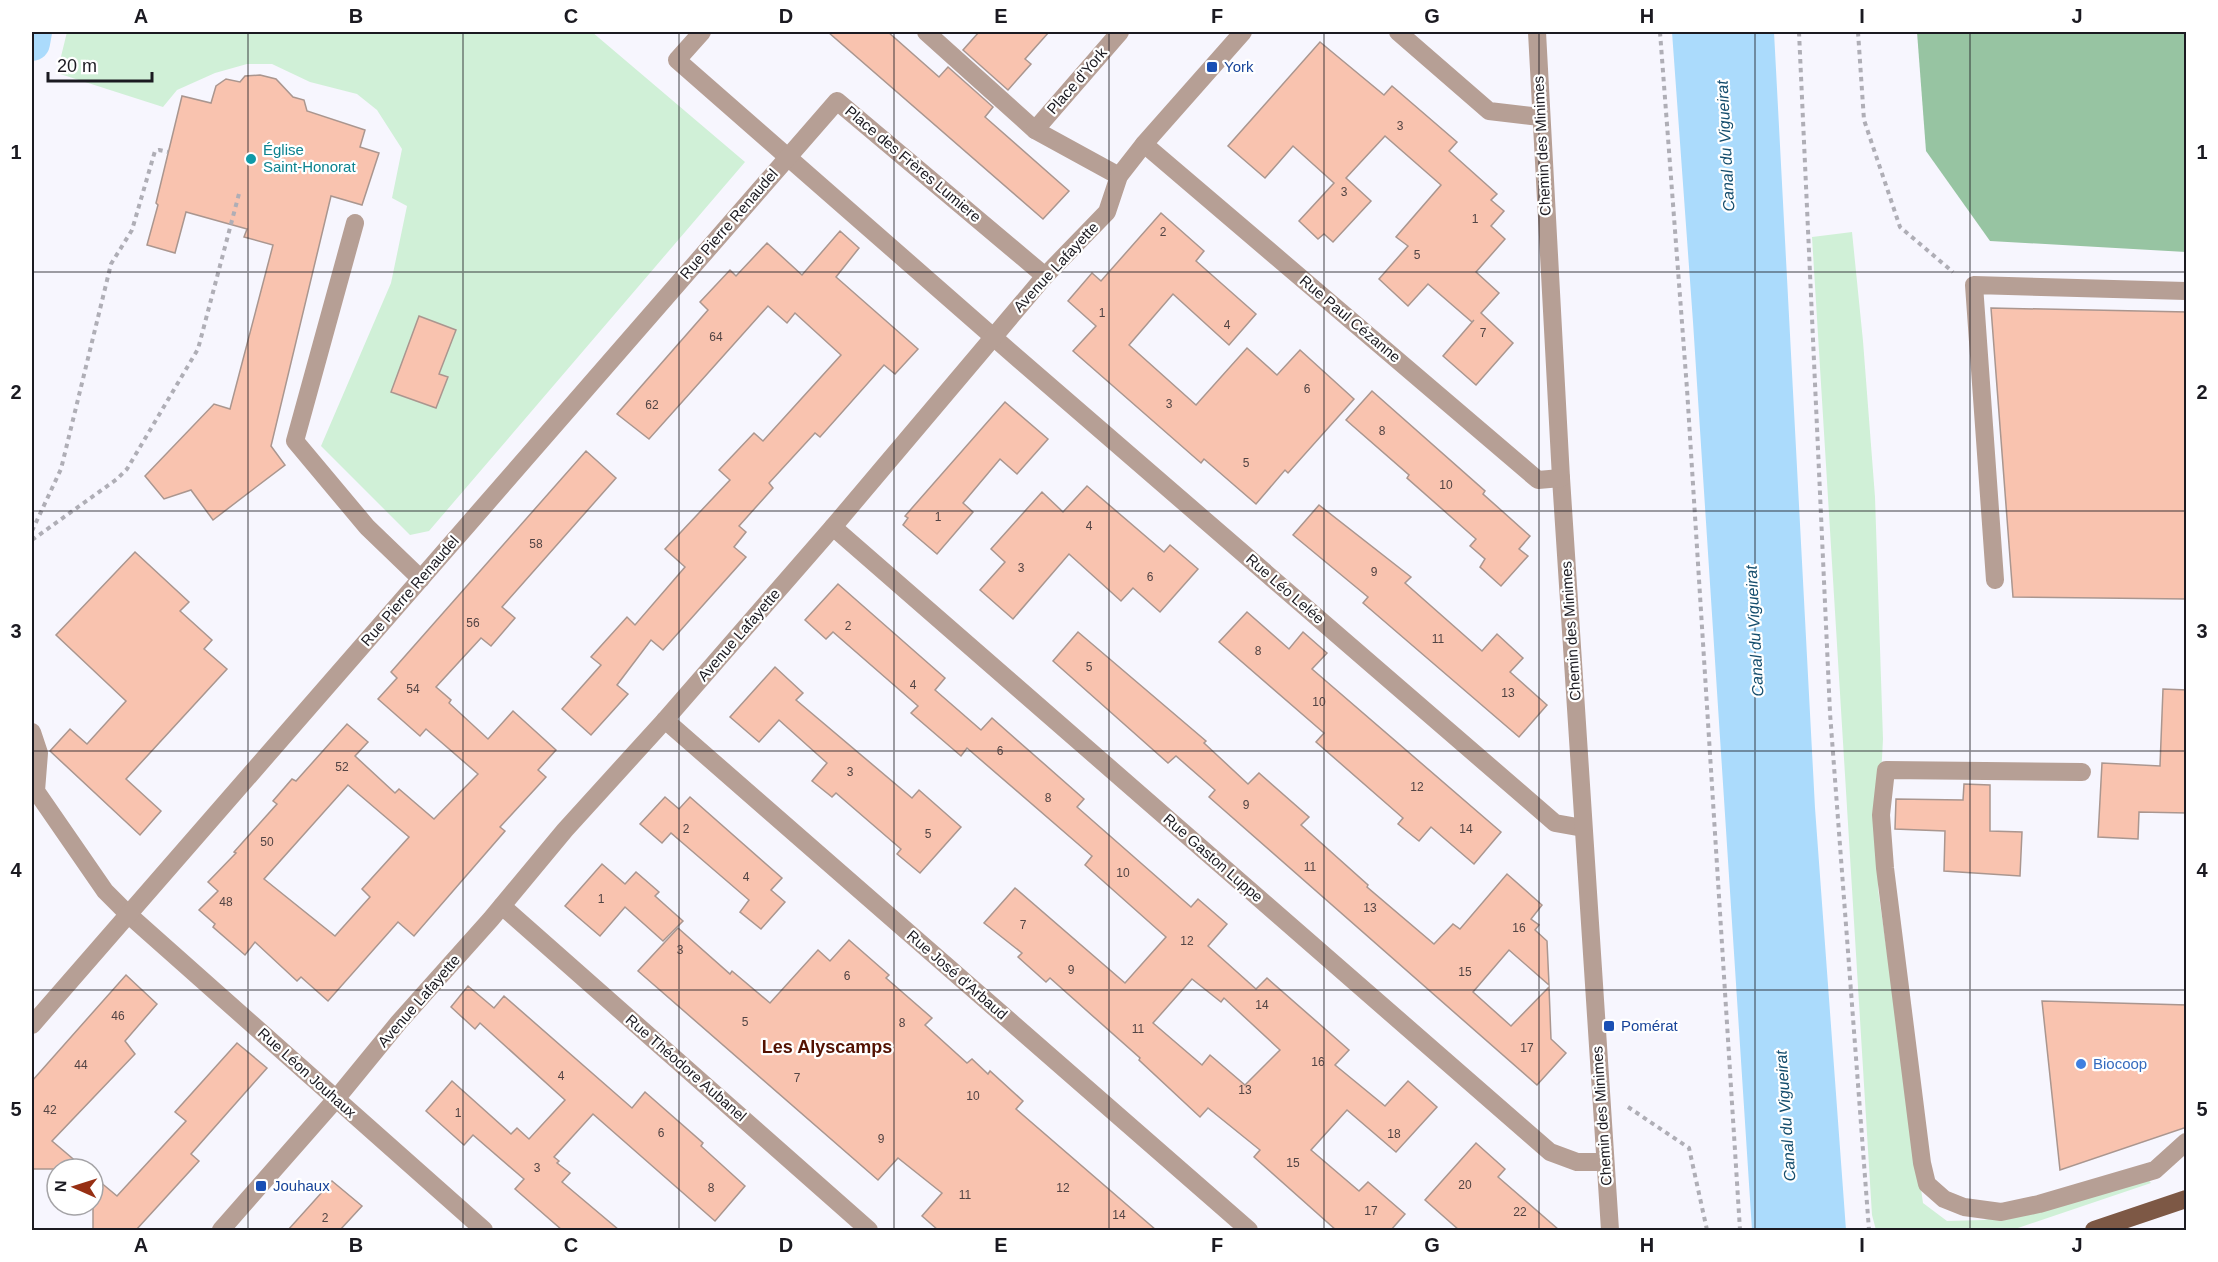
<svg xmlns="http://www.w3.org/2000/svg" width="2218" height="1262" viewBox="0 0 2218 1262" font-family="Arial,sans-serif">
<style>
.green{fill:#d0f0d7}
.forest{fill:#97c4a2}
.water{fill:#abdbfc}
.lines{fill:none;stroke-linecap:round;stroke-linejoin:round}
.canal{stroke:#abdbfc;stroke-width:36}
.building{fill:#f9c3af;stroke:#aa968f;stroke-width:1.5;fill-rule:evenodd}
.path{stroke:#afaeb6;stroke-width:4;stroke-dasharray:4.5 4.5;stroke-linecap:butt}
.minor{stroke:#b69f95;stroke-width:18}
.major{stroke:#7d5845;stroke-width:18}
.grid{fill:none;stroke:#1b1a21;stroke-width:1.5;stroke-opacity:0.55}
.transit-dot{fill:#1a4fb4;stroke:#fff;stroke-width:2}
.culture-dot{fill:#0f9aa8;stroke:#fff;stroke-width:2}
.shop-dot{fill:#3f7fe0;stroke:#fff;stroke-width:2}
.labels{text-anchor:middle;stroke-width:4.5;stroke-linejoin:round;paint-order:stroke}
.number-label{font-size:12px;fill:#524444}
.transit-label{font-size:15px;fill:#164399;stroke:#fff;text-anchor:start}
.street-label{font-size:15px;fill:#1b1a21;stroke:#fff}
.culture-label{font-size:15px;fill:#0d838f;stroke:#fff;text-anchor:start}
.shop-label{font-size:15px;fill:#366cbe;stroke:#fff;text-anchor:start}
.water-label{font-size:16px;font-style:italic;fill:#144d6d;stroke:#fff}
.quarter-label{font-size:18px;font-weight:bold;fill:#531101;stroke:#fff}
.neatline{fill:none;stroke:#1b1a21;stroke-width:2}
.grid-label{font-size:20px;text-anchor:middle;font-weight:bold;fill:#1b1a21}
</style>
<rect width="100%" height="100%" fill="#f7f6fe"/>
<!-- green -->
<g class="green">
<polygon points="67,32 592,32 745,162 429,531 410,535 321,446 391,283 407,206 392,198 402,149 377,110 357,94 310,82 272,64 247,64 215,73 177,90 163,107 57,73"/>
<polygon points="1852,232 1863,341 1875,497 1883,739 1878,835 1878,889 1923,1203 1947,1221 1984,1220 2022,1212 2147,1178 2151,1183 2012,1230 1876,1230 1872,1215 1812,237"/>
</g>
<!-- forest -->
<polygon class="forest" points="1917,32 2186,32 2186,252 1990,241 1926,151"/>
<!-- water -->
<polygon class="water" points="1672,32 1774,32 1815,808 1846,1230 1752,1230 1693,322"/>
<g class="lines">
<!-- canal -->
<polyline class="canal" points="32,43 34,32"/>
</g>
<!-- building -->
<g class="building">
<polygon points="828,32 888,32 939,77 948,67 993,107 985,117 1069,191 1043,219"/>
<polygon points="979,32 1049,32 1025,59 1031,64 1008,90 963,50"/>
<polygon points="1320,42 1384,95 1392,86 1457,142 1449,151 1497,194 1491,200 1504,211 1491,226 1505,239 1476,272 1499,293 1481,313 1513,343 1476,385 1443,356 1474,320 1472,322 1428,284 1408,306 1379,279 1408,246 1396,237 1441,185 1385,136 1346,178 1371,201 1333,242 1324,234 1318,239 1299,221 1334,183 1293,146 1265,178 1228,146"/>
<polygon points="260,75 276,79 293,97 304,100 307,111 365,130 360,147 379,153 362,205 331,196 271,446 285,465 213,520 191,490 164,499 145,476 214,404 230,409 273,245 244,237 247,229 186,212 175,253 147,245 158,205 156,203 182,96 211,103 216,86 226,79 240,82 245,76"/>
<polygon points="1161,213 1204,251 1196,261 1256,314 1229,345 1173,294 1129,345 1196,405 1247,348 1277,375 1300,350 1354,399 1288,473 1285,470 1256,504 1204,459 1201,463 1073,351 1096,326 1068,301 1092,273 1101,281"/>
<polygon points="840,231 859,248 836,277 918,349 895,374 884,365 820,437 815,433 769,483 773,488 739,526 746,532 734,547 746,557 663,650 651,640 617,685 628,694 591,735 562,709 601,665 591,657 627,617 635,625 685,567 665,549 730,480 719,470 754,433 763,441 841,355 795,313 787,323 768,306 649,439 617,414 708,310 700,302 730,270 736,276 767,243 802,275"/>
<polygon points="1991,308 2187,312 2187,599 2013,597"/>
<polygon points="419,316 456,330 439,374 448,377 436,408 391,392"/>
<polygon points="1372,391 1485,491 1483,494 1530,536 1519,549 1528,556 1501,586 1480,567 1485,559 1470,546 1476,539 1407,478 1409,475 1346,420"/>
<polygon points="1005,402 1048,439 1017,474 1000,459 963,503 973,512 937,554 903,525 908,518 905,516"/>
<path d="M586,451L616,478L502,607L515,618L491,646L481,638L436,687L451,700L449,703L488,739L513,711L556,750L538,770L546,777L500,827L505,831L414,936L398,922L328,1001L301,977L297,981L255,942L245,955L213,927L215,924L199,910L218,891L208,882L236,853L234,852L277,804L273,801L292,779L296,781L347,724L368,742L355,756L395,793L399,789L434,819L478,774L426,729L420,736L378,699L397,678L391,672ZM348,785L409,837L362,889L370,897L335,936L264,879Z"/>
<polygon points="1087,486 1164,552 1170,545 1198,569 1160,612 1133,588 1121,601 1069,554 1013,619 980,590 1005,562 991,549 1042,492 1063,512"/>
<polygon points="1319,505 1411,577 1405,583 1482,651 1497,634 1523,658 1510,672 1547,705 1519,737 1363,603 1368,597 1293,535"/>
<polygon points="135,552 189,602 180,611 212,640 204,649 227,669 126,779 161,811 140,835 50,751 70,729 87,744 126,701 56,635"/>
<path d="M838,584L945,678L935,690L981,730L992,718L1084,799L1077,807L1191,907L1198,899L1227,924L1208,946L1256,989L1267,978L1349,1050L1335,1065L1385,1106L1408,1081L1437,1107L1396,1152L1347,1110L1311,1150L1359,1191L1368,1182L1405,1214L1391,1230H1336L1254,1157L1260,1150L1208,1108L1200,1117L1139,1060L1140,1058L1050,978L1046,982L1018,957L1022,953L984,923L1015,888L1125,983L1166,937L1085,865L1092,856L967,748L961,756L911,713L918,706L833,632L826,639L805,620ZM1192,979L1221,1002L1224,998L1280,1050L1245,1085L1210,1055L1202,1065L1153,1023Z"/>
<polygon points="1247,612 1289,649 1303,632 1327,653 1312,669 1501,832 1474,864 1431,827 1419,841 1398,824 1403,818 1316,742 1324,733 1219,642"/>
<polygon points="1078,632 1206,741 1204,743 1248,784 1259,773 1309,817 1301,825 1368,885 1367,887 1434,944 1453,924 1460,929 1507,874 1542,905 1531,919 1539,925 1535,930 1547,941 1549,985 1509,950 1473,992 1511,1026 1549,987 1551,1039 1566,1053 1537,1085 1209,797 1215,790 1176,756 1168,763 1053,661"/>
<polygon points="775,667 803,693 796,700 912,798 919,790 961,827 920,873 897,854 901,849 836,793 832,797 812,781 827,763 779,720 759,742 730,717"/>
<polygon points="2163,689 2187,690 2187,813 2139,812 2138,839 2098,837 2102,763 2160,766"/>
<polygon points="1964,784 1990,785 1990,831 2022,832 2020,876 1944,871 1945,831 1895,829 1896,799 1963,800"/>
<polygon points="665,797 679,809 690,797 782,878 771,890 785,902 761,929 740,912 749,900 671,833 662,843 640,824"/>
<polygon points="602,864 625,884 636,872 659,892 655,896 683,921 663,941 625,907 600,936 565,906"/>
<polygon points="678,928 730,974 732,971 770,1003 818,950 830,961 849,940 889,975 886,978 932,1018 925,1025 967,1063 972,1059 988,1074 990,1071 1023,1101 1016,1109 1156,1230 938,1230 922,1216 942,1193 898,1158 878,1180 638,971"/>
<polygon points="126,975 157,1004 125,1041 135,1054 52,1141 85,1169 32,1169 32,1081"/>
<polygon points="468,986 494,1008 504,996 632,1108 645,1092 703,1143 701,1146 745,1186 715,1221 593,1114 554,1157 559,1161 557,1163 570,1173 562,1182 619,1230 562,1230 515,1189 524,1179 473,1135 464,1145 426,1111 452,1081 511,1134 517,1128 529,1139 565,1100 480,1023 475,1029 451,1007"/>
<polygon points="2042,1001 2187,1005 2187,1127 2060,1170"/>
<polygon points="237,1043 267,1068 191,1154 199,1161 136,1230 93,1230 93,1176 117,1196 186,1121 175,1112"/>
<polygon points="1476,1143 1505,1169 1498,1177 1559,1230 1459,1230 1425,1200"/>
<polygon points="332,1181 362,1206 340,1230 288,1230"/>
</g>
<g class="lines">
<!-- path -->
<g class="path">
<polyline points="1660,32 1687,389 1740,1230"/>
<polyline points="1799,32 1830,713 1869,1230"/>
<polyline points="1858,32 1864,120 1900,227 1953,272"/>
<polyline points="32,531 61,469 111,264 132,230 155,151 159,150 168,152"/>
<polyline points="32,540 117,479 127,469 198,349 240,190"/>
<polyline points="1628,1107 1689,1148 1707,1230"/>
</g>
<!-- minor -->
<g class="minor">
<polyline points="702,32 677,60 1015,356 1555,823 1583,828"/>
<polyline points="926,32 1035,130 1119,176"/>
<polyline points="1398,32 1489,111 1540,117"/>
<polyline points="1537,32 1561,478 1610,1230"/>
<polyline points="1035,130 1120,32"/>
<polyline points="1144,144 1538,480 1561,478"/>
<polyline points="355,223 295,441 367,527 421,579"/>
<polyline points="833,527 1550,1152 1577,1162 1604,1162"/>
<polyline points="1995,580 1974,285 2186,291"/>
<polyline points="665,720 1249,1230"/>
<polyline points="32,732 39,753 36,791 105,891 129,915 484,1230"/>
<polyline points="2082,772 1886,770 1881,815 1885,868 1922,1163 1927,1184 1944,1199 1964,1207 2001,1212 2039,1204 2155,1170 2186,1142"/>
<polyline points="502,906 869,1230"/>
<polyline points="32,1025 837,101 1045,276"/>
<polyline points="221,1230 336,1099 399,1022 491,919 565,830 665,720 833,527 1045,276 1107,212 1119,176 1144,144 1243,32"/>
</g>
<!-- major -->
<polyline class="major" points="2094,1230 2186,1199"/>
</g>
<!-- grid -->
<path class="grid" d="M248,32V1230M463,32V1230M679,32V1230M894,32V1230M1109,32V1230M1324,32V1230M1539,32V1230M1755,32V1230M1970,32V1230M32,272H2186M32,511H2186M32,751H2186M32,990H2186"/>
<!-- markers -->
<g class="transit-dot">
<rect x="1206" y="61" width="12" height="12" rx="3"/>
<rect x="1603" y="1020" width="12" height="12" rx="3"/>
<rect x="255" y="1180" width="12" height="12" rx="3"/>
</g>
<circle class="culture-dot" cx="251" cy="159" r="6"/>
<circle class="shop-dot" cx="2081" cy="1064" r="6"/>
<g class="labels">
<!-- number labels -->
<g class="number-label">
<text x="1400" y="130">3</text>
<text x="1344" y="196">3</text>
<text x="1475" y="223">1</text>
<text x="1163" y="236">2</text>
<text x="1417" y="259">5</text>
<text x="1102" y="317">1</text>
<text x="1227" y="329">4</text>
<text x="1483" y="337">7</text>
<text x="716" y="341">64</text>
<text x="1307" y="393">6</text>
<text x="1169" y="408">3</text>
<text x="652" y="409">62</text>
<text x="1382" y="435">8</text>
<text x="1246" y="467">5</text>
<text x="1446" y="489">10</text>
<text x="938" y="521">1</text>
<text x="1089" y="530">4</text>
<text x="536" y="548">58</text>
<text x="1021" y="572">3</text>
<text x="1374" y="576">9</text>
<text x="1150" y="581">6</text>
<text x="473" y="627">56</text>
<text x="848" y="630">2</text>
<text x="1438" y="643">11</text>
<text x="1258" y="655">8</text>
<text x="1089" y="671">5</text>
<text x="913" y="689">4</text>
<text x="413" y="693">54</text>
<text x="1508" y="697">13</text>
<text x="1319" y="706">10</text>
<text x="1000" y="755">6</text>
<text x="342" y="771">52</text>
<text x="850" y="776">3</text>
<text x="1417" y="791">12</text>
<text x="1048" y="802">8</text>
<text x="1246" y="809">9</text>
<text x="686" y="833">2</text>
<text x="1466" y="833">14</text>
<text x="928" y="838">5</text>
<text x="267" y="846">50</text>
<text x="1310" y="871">11</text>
<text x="1123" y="877">10</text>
<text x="746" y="881">4</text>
<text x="601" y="903">1</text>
<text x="226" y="906">48</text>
<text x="1370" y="912">13</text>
<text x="1023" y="929">7</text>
<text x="1519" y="932">16</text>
<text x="1187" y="945">12</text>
<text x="680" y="954">3</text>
<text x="1071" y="974">9</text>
<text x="1465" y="976">15</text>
<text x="847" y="980">6</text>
<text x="1262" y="1009">14</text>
<text x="118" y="1020">46</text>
<text x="745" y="1026">5</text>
<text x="902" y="1027">8</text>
<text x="1138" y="1033">11</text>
<text x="1527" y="1052">17</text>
<text x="1318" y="1066">16</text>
<text x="81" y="1069">44</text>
<text x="561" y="1080">4</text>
<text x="797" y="1082">7</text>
<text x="1245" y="1094">13</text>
<text x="973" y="1100">10</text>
<text x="50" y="1114">42</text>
<text x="458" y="1117">1</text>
<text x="661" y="1137">6</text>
<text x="1394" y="1138">18</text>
<text x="881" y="1143">9</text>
<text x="1293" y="1167">15</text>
<text x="537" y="1172">3</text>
<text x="1465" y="1189">20</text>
<text x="711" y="1192">8</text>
<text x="1063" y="1192">12</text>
<text x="965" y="1199">11</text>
<text x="1371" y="1215">17</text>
<text x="1520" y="1216">22</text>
<text x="1119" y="1219">14</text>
<text x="325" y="1222">2</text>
</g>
<!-- transit labels -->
<g class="transit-label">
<text x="1224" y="72">York</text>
<text x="1621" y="1031">Pomérat</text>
<text x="273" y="1191">Jouhaux</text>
</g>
<!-- street labels -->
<g class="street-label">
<text transform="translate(1077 81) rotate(-49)" y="5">Place d'York</text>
<text transform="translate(1542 146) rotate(-93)" y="5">Chemin des Minimes</text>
<text transform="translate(913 164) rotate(40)" y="5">Place des Frères Lumiere</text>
<text transform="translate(729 224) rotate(-49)" y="5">Rue Pierre Renaudel</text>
<text transform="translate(1056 267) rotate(-47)" y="5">Avenue Lafayette</text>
<text transform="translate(1350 319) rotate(40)" y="5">Rue Paul Cézanne</text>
<text transform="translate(1285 589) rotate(41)" y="5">Rue Léo Lelée</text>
<text transform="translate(410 591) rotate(-49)" y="5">Rue Pierre Renaudel</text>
<text transform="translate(1571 631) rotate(-94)" y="5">Chemin des Minimes</text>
<text transform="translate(739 635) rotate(-49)" y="5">Avenue Lafayette</text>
<text transform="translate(1213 858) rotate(41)" y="5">Rue Gaston Luppe</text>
<text transform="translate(957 975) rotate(41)" y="5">Rue José d'Arbaud</text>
<text transform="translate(419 1001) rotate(-49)" y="5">Avenue Lafayette</text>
<text transform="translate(686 1068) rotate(41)" y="5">Rue Théodore Aubanel</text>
<text transform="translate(307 1073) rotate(42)" y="5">Rue Léon Jouhaux</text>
<text transform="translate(1602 1116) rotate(-94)" y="5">Chemin des Minimes</text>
</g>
<!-- culture labels -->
<g class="culture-label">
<text x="263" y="155">Église<tspan x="263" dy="17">Saint-Honorat</tspan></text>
</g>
<!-- shop labels -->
<g class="shop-label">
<text x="2093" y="1069">Biocoop</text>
</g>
<!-- water labels -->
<g class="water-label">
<text transform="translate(1725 146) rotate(-93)" y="6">Canal du Vigueirat</text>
<text transform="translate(1754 631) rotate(-93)" y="6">Canal du Vigueirat</text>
<text transform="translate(1785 1116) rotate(-94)" y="6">Canal du Vigueirat</text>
</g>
<!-- quarter labels -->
<g class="quarter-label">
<text x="827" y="1053">Les Alyscamps</text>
</g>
</g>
<!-- border -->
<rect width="2218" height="1262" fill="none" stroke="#ffffff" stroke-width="66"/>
<!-- north arrow -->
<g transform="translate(75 1187) rotate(273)"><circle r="28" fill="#ffffff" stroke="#a4a3a6" stroke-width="1.5"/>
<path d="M0-4.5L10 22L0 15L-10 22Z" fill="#972f13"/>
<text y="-9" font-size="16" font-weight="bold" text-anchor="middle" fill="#1b1a21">N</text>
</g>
<!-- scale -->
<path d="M48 72v9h104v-9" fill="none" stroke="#1b1a21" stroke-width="3"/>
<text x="57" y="72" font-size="18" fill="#1b1a21" stroke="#ffffff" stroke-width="4.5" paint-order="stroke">20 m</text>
<rect x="33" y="33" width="2152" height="1196" class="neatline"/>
<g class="grid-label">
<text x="141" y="23">A</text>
<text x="356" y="23">B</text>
<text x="571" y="23">C</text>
<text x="786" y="23">D</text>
<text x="1001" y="23">E</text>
<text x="1217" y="23">F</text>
<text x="1432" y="23">G</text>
<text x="1647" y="23">H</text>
<text x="1862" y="23">I</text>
<text x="2077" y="23">J</text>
<text x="16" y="159">1</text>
<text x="2202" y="159">1</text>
<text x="16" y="399">2</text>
<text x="2202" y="399">2</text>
<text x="16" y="638">3</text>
<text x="2202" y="638">3</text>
<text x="16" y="877">4</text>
<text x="2202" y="877">4</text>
<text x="16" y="1116">5</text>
<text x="2202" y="1116">5</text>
<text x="141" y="1252">A</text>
<text x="356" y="1252">B</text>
<text x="571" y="1252">C</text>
<text x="786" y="1252">D</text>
<text x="1001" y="1252">E</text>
<text x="1217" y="1252">F</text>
<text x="1432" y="1252">G</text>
<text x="1647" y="1252">H</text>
<text x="1862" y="1252">I</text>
<text x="2077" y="1252">J</text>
</g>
</svg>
